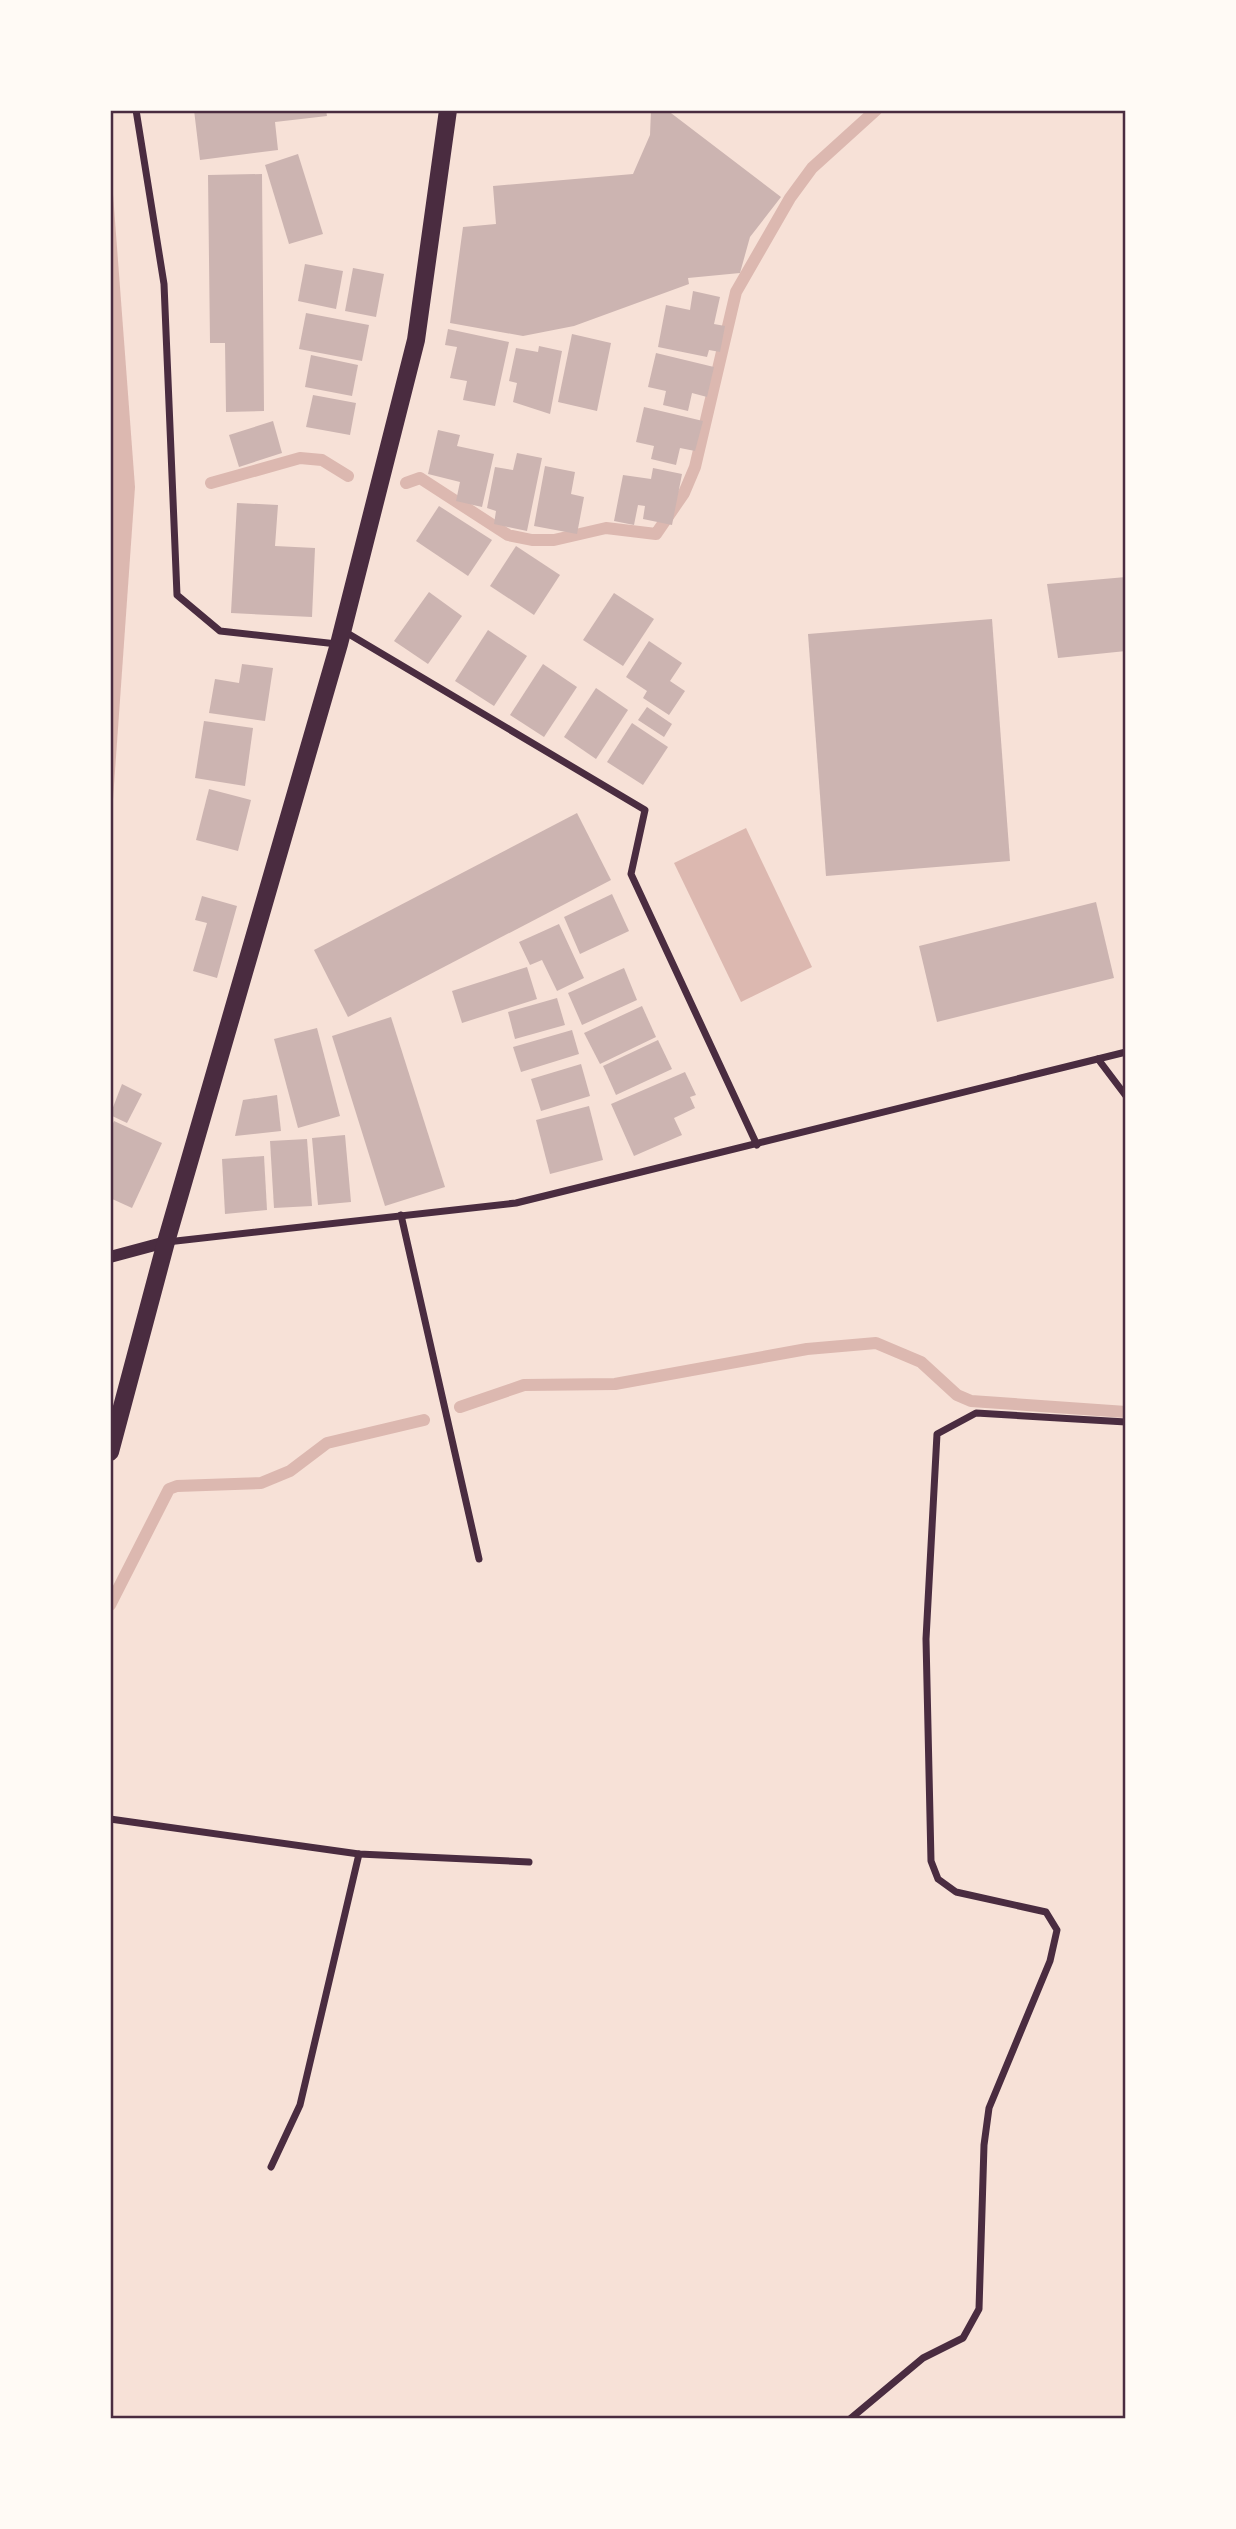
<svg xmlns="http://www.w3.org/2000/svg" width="1236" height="2529" viewBox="0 0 1236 2529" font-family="'Roboto Condensed',sans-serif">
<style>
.water{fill:#dcb8b0}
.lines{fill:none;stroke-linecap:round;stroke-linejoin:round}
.stream{stroke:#dcb8b0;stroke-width:12}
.building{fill:#ccb4b1}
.minor{stroke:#4a2c40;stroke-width:7}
.tertiary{stroke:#4a2c40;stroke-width:12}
.primary{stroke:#4a2c40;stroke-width:18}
.neatline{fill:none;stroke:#4a2c40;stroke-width:2.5}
</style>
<rect width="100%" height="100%" fill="#f7e1d7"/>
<!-- water -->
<g class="water">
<polygon points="110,154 135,487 110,842"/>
<polygon points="746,828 812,967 741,1002 674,863"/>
</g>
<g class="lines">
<!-- stream -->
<g class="stream">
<polyline points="211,483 300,458 322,460 348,476"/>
<polyline points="406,483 420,478 508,535 532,540 554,540 606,528 656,534 684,493 695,467 736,292 790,198 812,168 876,110"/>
<polyline points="460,1407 524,1385 615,1384 807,1349 876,1343 921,1362 957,1395 971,1401 1126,1412"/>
<polyline points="110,1605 169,1489 177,1486 261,1483 290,1471 327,1443 424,1420"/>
</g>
</g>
<!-- building -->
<g class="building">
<polygon points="194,110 326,110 327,116 275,122 278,150 200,160"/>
<polygon points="651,110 667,110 781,197 750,237 740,273 688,278 689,284 574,326 523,336 450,323 463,227 496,224 493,186 633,174 650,135"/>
<polygon points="298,154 323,234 289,244 265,165"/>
<polygon points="262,174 264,411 226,412 225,343 210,343 208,175"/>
<polygon points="305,264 343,271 336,309 298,301"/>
<polygon points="353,268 384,274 376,317 345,311"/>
<polygon points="693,291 720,297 714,324 725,326 720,352 709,350 707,357 658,347 666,305 690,310"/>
<polygon points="306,313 369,325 362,361 299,349"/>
<polygon points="448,329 509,342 495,406 463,400 467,381 450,378 457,347 445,345"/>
<polygon points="572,334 611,343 597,411 558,402"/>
<polygon points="539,346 562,351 550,414 513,402 517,383 509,381 516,348 538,352"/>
<polygon points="656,353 714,367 707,397 692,393 688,411 663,405 666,391 648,387"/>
<polygon points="311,355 358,365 352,396 305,387"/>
<polygon points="313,395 356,403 350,435 306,427"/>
<polygon points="644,407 703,421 695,451 680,448 676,465 651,459 654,446 636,442"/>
<polygon points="273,421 282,453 239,467 229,435"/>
<polygon points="438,430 460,435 457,446 494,454 482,507 456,501 460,482 428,474"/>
<polygon points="517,453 542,458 527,531 494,524 496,511 487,508 495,467 513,470"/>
<polygon points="545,466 575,472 571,494 584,497 577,534 534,526"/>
<polygon points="653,468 682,474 672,525 643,519 645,506 638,505 634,525 614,521 623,475 651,479"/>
<polygon points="237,503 278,505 275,546 315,548 312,617 231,613"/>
<polygon points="439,506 492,540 468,576 416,541"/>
<polygon points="516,546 560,575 534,615 490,586"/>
<polygon points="1126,577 1126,651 1058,658 1047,584"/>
<polygon points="429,592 462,616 428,664 394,641"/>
<polygon points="614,593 654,619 623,666 583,640"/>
<polygon points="992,619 1010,861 826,876 808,634"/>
<polygon points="488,630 527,656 494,706 455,681"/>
<polygon points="649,641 682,663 670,681 685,691 669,715 643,698 647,691 626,677"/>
<polygon points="242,664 273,668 265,721 209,713 215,679 239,683"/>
<polygon points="543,664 577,687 544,737 510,715"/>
<polygon points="596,688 628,710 596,759 564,737"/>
<polygon points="647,707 672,724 664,737 638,720"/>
<polygon points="204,721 253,728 245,786 195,778"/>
<polygon points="632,723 668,747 643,785 607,762"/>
<polygon points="209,789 251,800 238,851 196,840"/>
<polygon points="577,813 611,880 348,1017 314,950"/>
<polygon points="612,894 629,931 580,954 564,917"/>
<polygon points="202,896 237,906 217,978 193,971 207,923 195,920"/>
<polygon points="1096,902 1114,978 937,1022 919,946"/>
<polygon points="559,924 584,978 557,991 542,960 530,965 519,942"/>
<polygon points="527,967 537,999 462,1023 452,991"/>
<polygon points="624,968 637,1000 582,1025 568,993"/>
<polygon points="557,998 565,1025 515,1039 508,1012"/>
<polygon points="642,1006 656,1037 600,1064 584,1033"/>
<polygon points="391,1017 445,1187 385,1206 332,1036"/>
<polygon points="317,1028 340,1116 298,1128 274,1039"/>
<polygon points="572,1030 579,1054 521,1072 513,1047"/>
<polygon points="658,1040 672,1069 616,1095 603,1066"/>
<polygon points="581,1064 590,1096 541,1111 531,1079"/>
<polygon points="685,1072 696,1095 690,1097 695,1108 674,1118 682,1135 634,1156 611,1104"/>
<polygon points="122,1084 142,1094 127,1123 110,1115"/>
<polygon points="277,1095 281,1131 235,1136 243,1100"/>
<polygon points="589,1106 603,1160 550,1174 536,1120"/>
<polygon points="114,1121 162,1143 132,1208 110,1198 110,1130"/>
<polygon points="345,1135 351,1202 318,1205 312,1138"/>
<polygon points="307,1139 312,1206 274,1208 270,1141"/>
<polygon points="264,1156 267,1210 225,1214 222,1159"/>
</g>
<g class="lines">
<!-- minor -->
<g class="minor">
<polyline points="136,110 164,284 177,595 220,631 337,644"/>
<polyline points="342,630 645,810 631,874 757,1145"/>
<polyline points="1098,1059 1126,1096"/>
<polyline points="401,1215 479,1559"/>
<polyline points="167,1242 516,1203 1126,1052"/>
<polyline points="110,1819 359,1854 529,1862"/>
<polyline points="271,2167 300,2105 359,1854"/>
<polyline points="850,2419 923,2358 963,2338 979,2309 984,2145 989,2108 1050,1961 1057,1930 1046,1912 956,1892 938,1879 931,1861 926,1639 937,1434 976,1413 1126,1422"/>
</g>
<!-- tertiary -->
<polyline class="tertiary" points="110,1257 166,1242"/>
<!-- primary -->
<polyline class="primary" points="110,1452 166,1242 339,644 416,340 448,110"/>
</g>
<!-- border -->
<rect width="1236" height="2529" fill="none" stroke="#fffaf5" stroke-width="224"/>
<rect x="112" y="112" width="1012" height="2305" class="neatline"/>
</svg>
